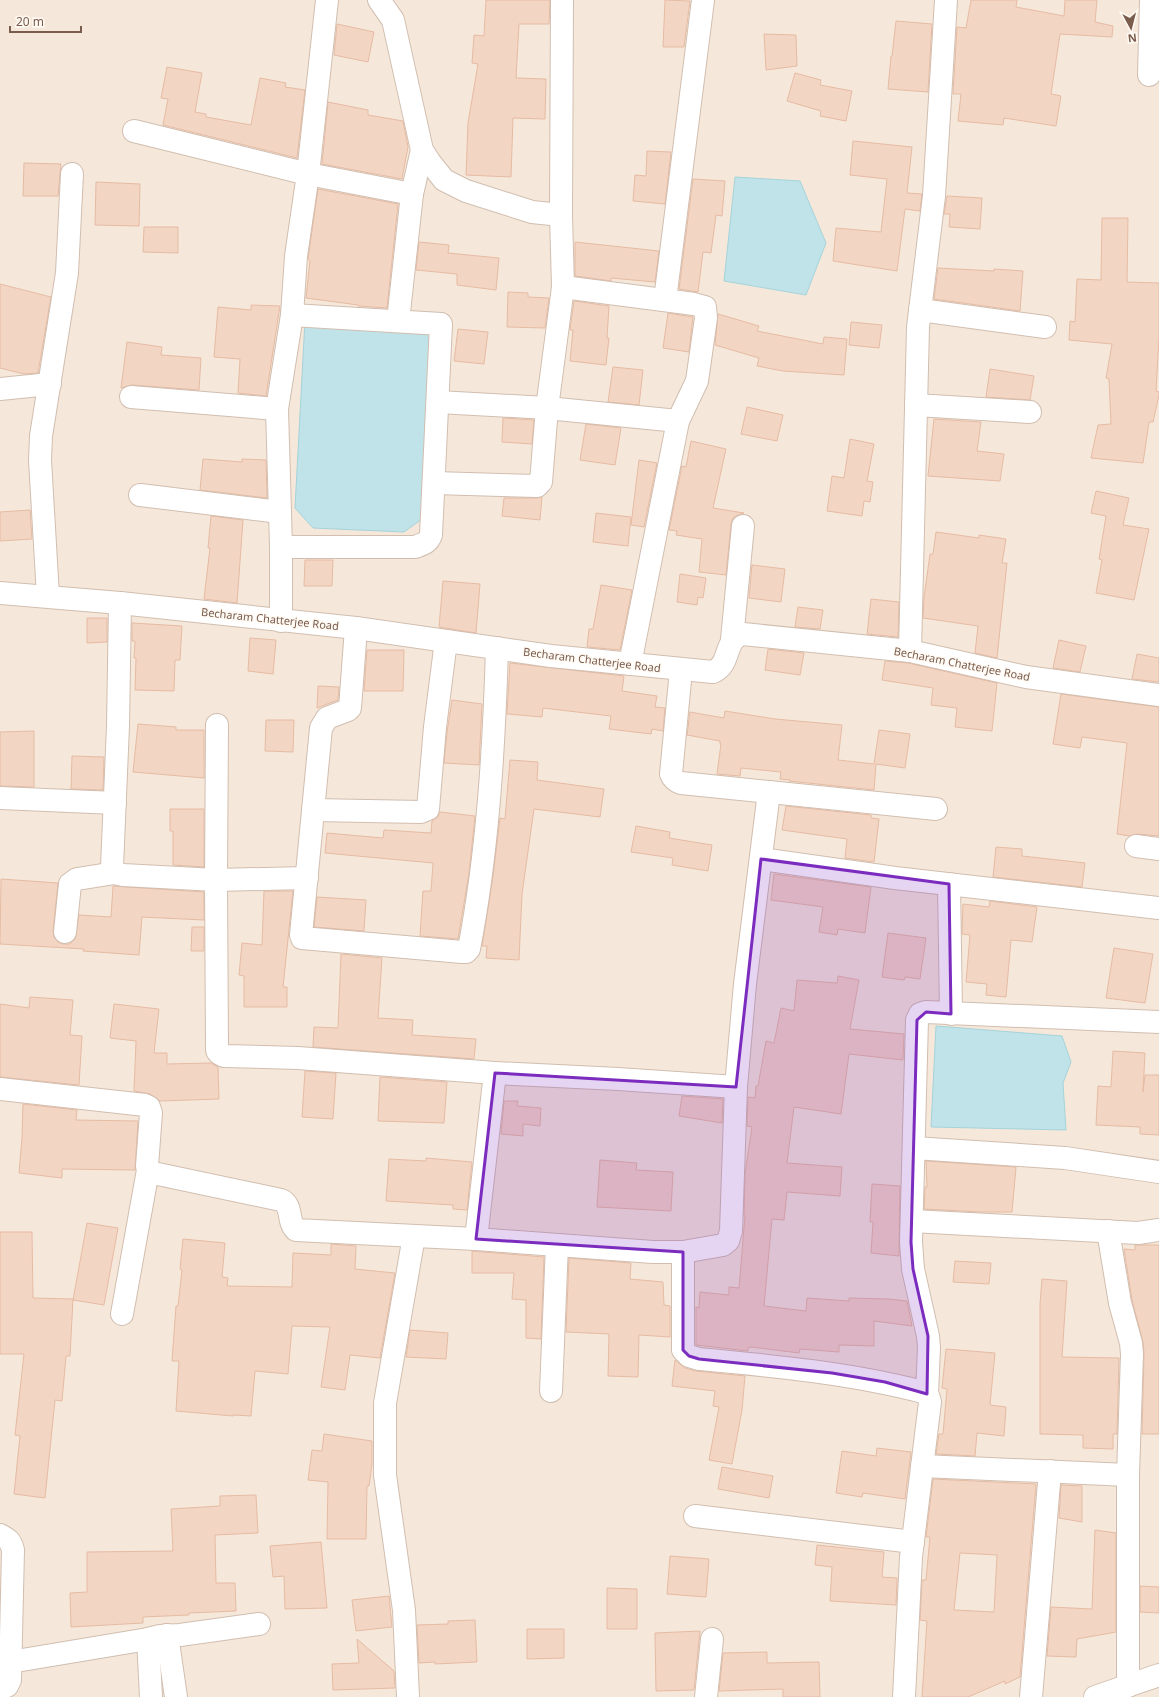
<svg xmlns="http://www.w3.org/2000/svg" width="1159" height="1697" viewBox="0 0 1159 1697" font-family="'Noto Sans',sans-serif">
<style>
.residential{fill:#f5e8da}
.water{fill:#bfe3e8;stroke:#a5d3da}
.building{fill:#f3d5c3;stroke:#e6bba3;fill-rule:evenodd}
.lines{fill:none;stroke-linecap:round;stroke-linejoin:round}
.minor-casing{stroke:#d1beb0;stroke-width:24}
.tertiary-casing{stroke:#d1beb0;stroke-width:24}
.minor{stroke:#fff;stroke-width:22}
.tertiary{stroke:#fff;stroke-width:22}
.marked{fill:#7b2cbf;fill-opacity:0.2;stroke:#7b2cbf;stroke-width:3;stroke-linejoin:round}
.labels{text-anchor:middle;stroke-width:3;stroke-linejoin:round;paint-order:stroke}
.street-label{font-size:11px;fill:#7a5c4d;stroke:#fffaf3}
</style>
<rect width="100%" height="100%" fill="#fdf6ec"/>
<!-- residential -->
<rect class="residential" x="0" y="0" width="1159" height="1697"/>
<!-- water -->
<g class="water">
<polygon points="735,177 800,181 826,243 806,295 724,281"/>
<polygon points="305,320 431,330 422,519 404,532 313,528 295,508"/>
<polygon points="936,1026 1062,1036 1071,1062 1063,1083 1066,1130 931,1127"/>
</g>
<!-- building -->
<g class="building">
<polygon points="486,0 550,0 549,24 519,24 516,78 546,79 545,119 513,118 511,177 466,175 468,123 478,64 472,63 474,35 484,36"/>
<polygon points="665,0 690,1 684,47 663,47"/>
<polygon points="971,0 1017,0 1016,7 1064,16 1065,0 1097,0 1095,22 1113,26 1112,37 1060,34 1051,94 1061,96 1056,126 1004,118 1003,125 958,121 961,94 953,94 957,27 966,28"/>
<polygon points="896,21 932,24 928,92 888,89 891,56 892,56"/>
<polygon points="337,24 374,32 368,62 334,55"/>
<polygon points="764,34 796,35 797,66 766,70"/>
<polygon points="167,67 202,73 195,112 206,114 206,117 251,125 260,78 286,83 285,87 305,90 297,158 163,125 168,99 161,98"/>
<polygon points="795,73 821,80 820,85 852,91 846,121 820,116 821,111 787,101"/>
<polygon points="328,102 368,110 368,115 403,121 408,147 402,179 322,164"/>
<polygon points="853,141 912,147 907,193 922,194 920,211 905,209 897,271 833,261 836,228 881,232 887,179 850,175"/>
<polygon points="647,151 671,152 665,204 633,201 635,175 646,176"/>
<polygon points="24,163 61,164 58,196 23,196"/>
<polygon points="693,179 725,181 722,216 716,215 711,253 703,252 698,292 679,289"/>
<polygon points="96,182 140,184 139,226 95,225"/>
<polygon points="318,189 398,204 387,308 358,306 358,305 306,298 310,261 308,259"/>
<polygon points="947,196 982,198 980,229 949,227 950,214 944,214"/>
<polygon points="1102,218 1128,218 1127,282 1159,283 1159,338 1156,391 1159,392 1159,395 1153,422 1149,422 1143,463 1091,458 1098,425 1111,424 1109,379 1106,378 1112,344 1069,340 1070,321 1075,322 1077,279 1101,280"/>
<polygon points="144,227 178,227 178,253 143,252"/>
<polygon points="419,242 449,245 448,253 499,258 496,290 457,285 457,274 416,270"/>
<polygon points="575,242 659,251 655,282 611,278 611,281 575,276"/>
<polygon points="938,268 994,271 994,269 1023,271 1020,311 934,299"/>
<polygon points="0,284 51,297 38,373 24,374 0,368"/>
<polygon points="508,292 528,293 528,297 549,298 545,328 507,327"/>
<polygon points="574,301 609,306 607,338 609,338 606,365 570,361 573,330 570,330"/>
<polygon points="251,305 280,306 266,396 238,393 240,359 214,357 218,307 251,310"/>
<polygon points="668,313 693,317 689,352 663,348"/>
<polygon points="718,314 759,326 757,331 823,344 824,337 847,339 844,375 783,371 757,366 759,358 715,345"/>
<polygon points="851,322 882,325 879,348 849,345"/>
<polygon points="458,329 488,332 484,364 454,361"/>
<polygon points="127,342 162,347 161,355 201,358 199,390 132,385 121,388"/>
<polygon points="613,367 643,370 639,405 608,402"/>
<polygon points="990,369 1034,376 1030,400 986,397"/>
<polygon points="747,407 783,415 777,441 741,434"/>
<polygon points="503,418 534,420 532,444 502,442"/>
<polygon points="934,419 981,422 977,451 1004,454 1000,481 928,476"/>
<polygon points="586,424 621,428 615,465 580,460"/>
<polygon points="850,439 874,444 867,481 873,482 870,502 864,501 862,516 827,511 832,476 844,478"/>
<polygon points="691,441 726,449 713,508 744,513 738,515 733,518 731,524 726,575 699,572 702,539 676,535 677,531 669,530 682,466 686,467"/>
<polygon points="203,459 242,462 242,459 266,460 267,498 200,490"/>
<polygon points="639,460 657,463 644,527 631,525"/>
<polygon points="1096,491 1129,498 1123,525 1149,529 1134,600 1096,593 1102,560 1099,559 1106,516 1091,513"/>
<polygon points="542,497 540,520 502,516 504,498 537,498"/>
<polygon points="30,510 32,539 0,541 0,512"/>
<polygon points="596,513 631,517 628,546 593,542"/>
<polygon points="211,516 243,520 237,603 204,599 210,548 208,548"/>
<polygon points="936,532 979,538 979,535 1006,539 1002,563 1007,563 997,658 975,653 978,626 923,618 924,598 930,554 933,554"/>
<polygon points="305,560 333,560 332,586 304,586"/>
<polygon points="752,565 785,569 781,602 749,598"/>
<polygon points="680,574 706,578 703,598 698,597 697,605 677,602"/>
<polygon points="443,581 480,584 476,633 439,627"/>
<polygon points="601,585 632,590 620,650 587,647 589,629 593,629"/>
<polygon points="871,599 899,602 898,637 867,634"/>
<polygon points="798,607 823,610 820,629 795,627"/>
<polygon points="87,618 107,618 107,642 87,643"/>
<polygon points="132,623 182,626 180,660 175,660 174,691 135,690 136,658 134,658 135,641 132,641"/>
<polygon points="250,638 276,640 273,674 248,671"/>
<polygon points="1059,640 1086,646 1080,672 1053,668"/>
<polygon points="768,649 804,653 800,675 765,670"/>
<polygon points="367,650 404,650 403,691 364,691"/>
<polygon points="1137,654 1159,658 1159,682 1132,679"/>
<polygon points="885,661 908,663 997,683 992,731 955,727 957,708 931,705 933,688 882,680"/>
<polygon points="510,663 624,676 622,691 657,696 655,707 665,708 663,731 652,729 651,734 609,729 611,716 543,708 542,717 507,714"/>
<polygon points="318,686 339,687 338,700 317,708"/>
<polygon points="1061,694 1159,707 1159,836 1138,834 1130,836 1117,834 1127,743 1082,737 1080,748 1053,744"/>
<polygon points="452,700 482,704 479,765 444,763 447,732"/>
<polygon points="725,711 775,719 842,725 838,760 874,764 879,730 910,734 905,768 876,764 874,790 789,781 790,780 780,779 781,772 741,768 740,776 717,774 721,744 720,744 720,741 687,735 690,712 724,718"/>
<polygon points="266,720 294,720 293,752 265,751"/>
<polygon points="138,724 176,727 176,730 204,730 204,778 133,772"/>
<polygon points="34,731 34,787 0,786 0,732"/>
<polygon points="72,756 104,757 103,790 71,789"/>
<polygon points="510,760 538,762 537,780 604,789 600,817 534,809 522,894 519,960 486,958 487,946 482,946 493,876 500,818 505,819"/>
<polygon points="786,806 871,815 871,818 879,819 874,862 845,858 847,839 782,830"/>
<polygon points="170,809 204,809 204,867 173,865 173,831 170,831"/>
<polygon points="440,812 475,816 469,873 458,939 420,936 423,891 431,891 433,863 325,853 327,833 383,838 384,830 431,833 432,821 438,817"/>
<polygon points="636,826 670,832 669,838 712,845 708,871 672,865 673,858 631,852"/>
<polygon points="996,847 1022,849 1022,856 1085,863 1082,887 993,877"/>
<polygon points="774,874 871,887 865,933 838,929 837,935 819,932 823,907 771,900"/>
<polygon points="1,879 58,883 53,931 54,937 58,942 63,944 70,944 75,939 79,915 111,917 113,886 204,892 204,920 142,917 139,955 83,951 84,949 0,944"/>
<polygon points="264,891 293,891 283,987 287,987 287,1007 244,1007 244,976 239,975 242,943 262,945"/>
<polygon points="317,897 366,900 364,931 314,927"/>
<polygon points="990,901 1037,907 1032,942 1011,940 1006,997 986,995 987,984 966,982 970,935 962,934 963,904 989,907"/>
<polygon points="192,927 204,927 204,951 191,951"/>
<polygon points="888,933 926,938 920,979 905,977 904,980 882,977"/>
<polygon points="1114,948 1153,954 1145,1003 1106,998"/>
<polygon points="341,954 382,958 378,1018 413,1020 412,1035 476,1039 474,1059 313,1047 314,1027 338,1028"/>
<polygon points="838,976 859,980 850,1029 904,1034 903,1060 849,1054 841,1114 794,1107 787,1163 842,1167 840,1196 787,1192 784,1220 772,1219 764,1306 806,1311 807,1298 849,1301 849,1298 889,1299 907,1301 912,1326 874,1321 874,1346 839,1345 839,1352 800,1349 799,1353 751,1347 748,1348 748,1351 696,1345 696,1307 699,1308 700,1292 729,1295 729,1287 739,1288 745,1216 744,1216 745,1174 752,1127 747,1126 748,1097 755,1098 756,1086 758,1086 766,1041 774,1043 781,1008 794,1011 797,980 837,983"/>
<polygon points="30,997 73,1000 70,1035 82,1036 79,1085 0,1077 0,1004 29,1008"/>
<polygon points="114,1004 159,1009 154,1053 167,1053 167,1064 211,1063 218,1067 219,1099 160,1101 150,1094 134,1091 136,1041 110,1038"/>
<polygon points="1113,1051 1145,1053 1143,1092 1145,1075 1159,1075 1159,1135 1140,1134 1140,1127 1096,1125 1098,1086 1111,1087"/>
<polygon points="305,1071 336,1073 333,1119 302,1117"/>
<polygon points="380,1077 447,1082 444,1123 378,1121"/>
<polygon points="682,1096 723,1099 722,1123 679,1116"/>
<polygon points="504,1101 518,1101 517,1106 541,1108 540,1126 523,1124 523,1136 501,1134"/>
<polygon points="23,1104 77,1110 76,1120 138,1121 135,1170 62,1169 62,1178 19,1173 22,1138"/>
<polygon points="426,1158 472,1162 467,1210 453,1209 453,1205 386,1201 389,1159 426,1161"/>
<polygon points="600,1160 637,1163 636,1170 673,1172 671,1211 597,1207"/>
<polygon points="926,1161 1016,1167 1012,1212 980,1212 924,1209 925,1187 927,1187"/>
<polygon points="872,1184 900,1186 899,1256 871,1253 873,1222 870,1222"/>
<polygon points="87,1223 118,1228 104,1305 73,1300"/>
<polygon points="0,1232 32,1232 33,1298 73,1299 70,1356 66,1356 62,1401 55,1400 45,1498 14,1494 20,1436 15,1435 24,1354 0,1354"/>
<polygon points="183,1239 225,1243 222,1277 228,1278 227,1286 292,1287 293,1253 331,1255 331,1244 356,1246 355,1269 395,1273 380,1358 350,1355 345,1390 321,1387 330,1327 292,1326 288,1374 255,1371 251,1416 233,1415 233,1416 176,1411 179,1361 172,1361 176,1306 178,1306 182,1270 180,1269"/>
<polygon points="1135,1245 1159,1245 1159,1434 1142,1434 1144,1354 1143,1342 1132,1300 1124,1249 1135,1250"/>
<polygon points="472,1251 544,1257 541,1339 526,1338 526,1300 512,1299 514,1273 472,1273"/>
<polygon points="569,1258 631,1263 630,1279 663,1282 664,1305 670,1306 670,1337 639,1335 638,1377 608,1376 609,1334 566,1332"/>
<polygon points="955,1261 991,1263 989,1284 953,1282"/>
<polygon points="1042,1279 1067,1281 1062,1357 1119,1358 1117,1434 1113,1434 1113,1449 1083,1448 1083,1435 1040,1434 1040,1304"/>
<polygon points="410,1330 448,1333 446,1359 406,1357"/>
<polygon points="946,1349 995,1353 990,1405 1006,1407 1004,1436 977,1433 975,1456 936,1454 939,1434 943,1434 947,1389 942,1388"/>
<polygon points="675,1360 685,1368 696,1371 745,1376 742,1410 732,1464 709,1460 719,1407 713,1406 715,1391 672,1386"/>
<polygon points="324,1434 372,1441 372,1464 369,1486 367,1486 366,1539 327,1539 328,1482 308,1480 312,1450 322,1451"/>
<polygon points="877,1448 911,1452 905,1499 863,1493 862,1497 836,1493 842,1451 876,1456"/>
<polygon points="722,1467 773,1476 769,1498 718,1489"/>
<path d="M933,1479L1036,1484L1020,1677L1005,1684V1681L968,1697H922L927,1621L920,1620L922,1580H926L930,1537H926ZM960,1553L997,1555L994,1612L954,1610Z"/>
<polygon points="1061,1485 1082,1486 1082,1522 1059,1518"/>
<polygon points="256,1495 258,1533 215,1535 216,1583 235,1583 236,1611 189,1613 189,1615 143,1617 143,1623 71,1627 70,1593 87,1592 87,1552 173,1551 171,1509 220,1506 220,1496"/>
<polygon points="1095,1530 1116,1533 1116,1632 1077,1639 1076,1657 1047,1656 1051,1607 1092,1609"/>
<polygon points="321,1542 327,1608 285,1609 284,1576 273,1577 270,1546"/>
<polygon points="817,1545 884,1552 882,1577 897,1578 896,1605 830,1601 832,1567 815,1565"/>
<polygon points="670,1556 709,1559 706,1597 667,1594"/>
<polygon points="1140,1586 1159,1587 1159,1613 1140,1612"/>
<polygon points="607,1588 637,1589 637,1629 607,1629"/>
<polygon points="389,1596 392,1627 356,1631 352,1600"/>
<polygon points="475,1620 477,1662 435,1664 435,1662 419,1663 417,1625 448,1624 448,1621"/>
<polygon points="527,1629 564,1629 564,1658 527,1659"/>
<polygon points="700,1631 694,1690 656,1691 655,1633"/>
<polygon points="357,1639 394,1671 395,1688 333,1690 332,1664 359,1663"/>
<polygon points="767,1652 767,1663 819,1662 820,1697 783,1697 783,1689 719,1691 723,1653"/>
</g>
<g class="lines">
<!-- minor casing -->
<g class="minor-casing">
<g id="minor">
<polyline points="327,0 308,174 412,194 422,150"/>
<polyline points="379,0 393,20 422,150 429,161 444,180 466,191 532,212 561,215"/>
<polyline points="562,0 561,215 563,287 694,304 705,307 706,318 697,381 678,421 630,664"/>
<polyline points="1149,75 1151,0"/>
<polyline points="134,131 308,174 296,256 292,315 277,409 281,547 281,621"/>
<polyline points="665,300 703,0"/>
<polyline points="920,310 1045,327"/>
<polyline points="398,321 412,194"/>
<polyline points="0,389 50,384"/>
<polyline points="131,397 277,409"/>
<polyline points="438,402 547,408 678,421"/>
<polyline points="916,405 1030,412"/>
<polyline points="434,483 537,486 541,482 547,408 563,287"/>
<polyline points="140,495 280,512"/>
<path d="M281,547H415C423,544 428,543 431,535L441,324L292,315"/>
<path d="M0,593L120,603L356,628L551,656L713,672C732,664 723,639 743,634L910,651L1026,677L1159,695"/>
<polyline points="48,596 40,460 41,436 67,273 72,174"/>
<path d="M120,603L118,726L112,867L115,873L123,875L216,880L217,1049C217,1053 220,1054 224,1056L298,1058L495,1073L618,1079L736,1087"/>
<path d="M356,628L350,708L348,710L327,718L321,728L301,935L302,938L462,952H466L469,949C488,850 494,749 497,648"/>
<polyline points="732,639 743,526"/>
<polyline points="910,651 918,327 934,196 946,0"/>
<path d="M681,670L671,774C673,779 675,781 681,783L936,809"/>
<polyline points="217,725 216,880 307,878"/>
<polyline points="0,798 115,803"/>
<polyline points="313,810 421,812 428,809 435,727 446,641"/>
<polyline points="1136,846 1159,849"/>
<polyline points="761,859 895,878 1159,908"/>
<polyline points="949,884 951,1014"/>
<polyline points="65,932 70,884 77,879 115,873"/>
<path d="M0,1089L145,1105L149,1107L151,1113L147,1166L148,1170L153,1173L281,1200C293,1205 287,1222 296,1230L476,1239L653,1252H683L723,1245L728,1241L731,1231L736,1087L745,984L769,792"/>
<polyline points="914,1148 1065,1158 1159,1172"/>
<polyline points="912,1221 1138,1233 1159,1230"/>
<polyline points="1108,1231 1120,1303 1131,1343 1132,1354 1128,1475 1128,1686"/>
<polyline points="476,1239 495,1073"/>
<path d="M683,1252V1350L689,1356L699,1359C774,1366 850,1373 923,1392C928,1394 929,1397 930,1402L911,1557L904,1697"/>
<polyline points="122,1314 148,1170"/>
<polyline points="551,1391 557,1245"/>
<polyline points="927,1394 929,1347 928,1336 913,1269 911,1242 917,1020 920,1014 926,1012 1159,1022"/>
<polyline points="922,1466 1128,1475"/>
<polyline points="695,1516 913,1542"/>
<path d="M0,1535C8,1539 11,1541 13,1550L10,1680L7,1686L0,1689"/>
<polyline points="167,1635 176,1697"/>
<polyline points="148,1639 151,1697"/>
<polyline points="10,1662 148,1639 160,1636 180,1635 259,1624"/>
<polyline points="408,1697 404,1610 385,1475 385,1403 414,1236"/>
<polyline points="706,1697 712,1639"/>
<polyline points="1031,1697 1050,1471"/>
</g>
</g>
<!-- tertiary casing -->
<g class="tertiary-casing">
<polyline id="tertiary" points="1095,1697 1159,1675"/>
</g>
<!-- minor -->
<use href="#minor" class="minor"/>
<!-- tertiary -->
<use href="#tertiary" class="tertiary"/>
</g>
<!-- marked area -->
<path class="marked" d="M761,859L949,884L951,1014L926,1012L917,1020L911,1242L913,1269L928,1336L927,1394L885,1382L832,1373L699,1359L689,1356L683,1350V1252L476,1239L495,1073L736,1087Z"/>
<g class="labels">
<!-- street labels -->
<g class="street-label">
<text transform="translate(270 619) rotate(6)" y="4">Becharam Chatterjee Road</text>
<text transform="translate(592 660) rotate(7)" y="4">Becharam Chatterjee Road</text>
<text transform="translate(962 664) rotate(11)" y="4">Becharam Chatterjee Road</text>
</g>
</g>
<!-- north arrow -->
<g transform="translate(1131 28) rotate(173)" stroke="#fffaf3" stroke-width="3" paint-order="stroke">
<path d="M0-3L7 15L0 10L-7 15Z" fill="#7a5c4d"/>
<text y="-6" font-size="11" font-weight="bold" text-anchor="middle" fill="#7a5c4d">N</text>
</g>
<!-- scale -->
<path d="M10 26v6h71v-6" fill="none" stroke="#7a5c4d" stroke-width="2"/>
<text x="16" y="26" font-size="12" fill="#7a5c4d" stroke="#fffaf3" stroke-width="3" paint-order="stroke">20 m</text>
</svg>
